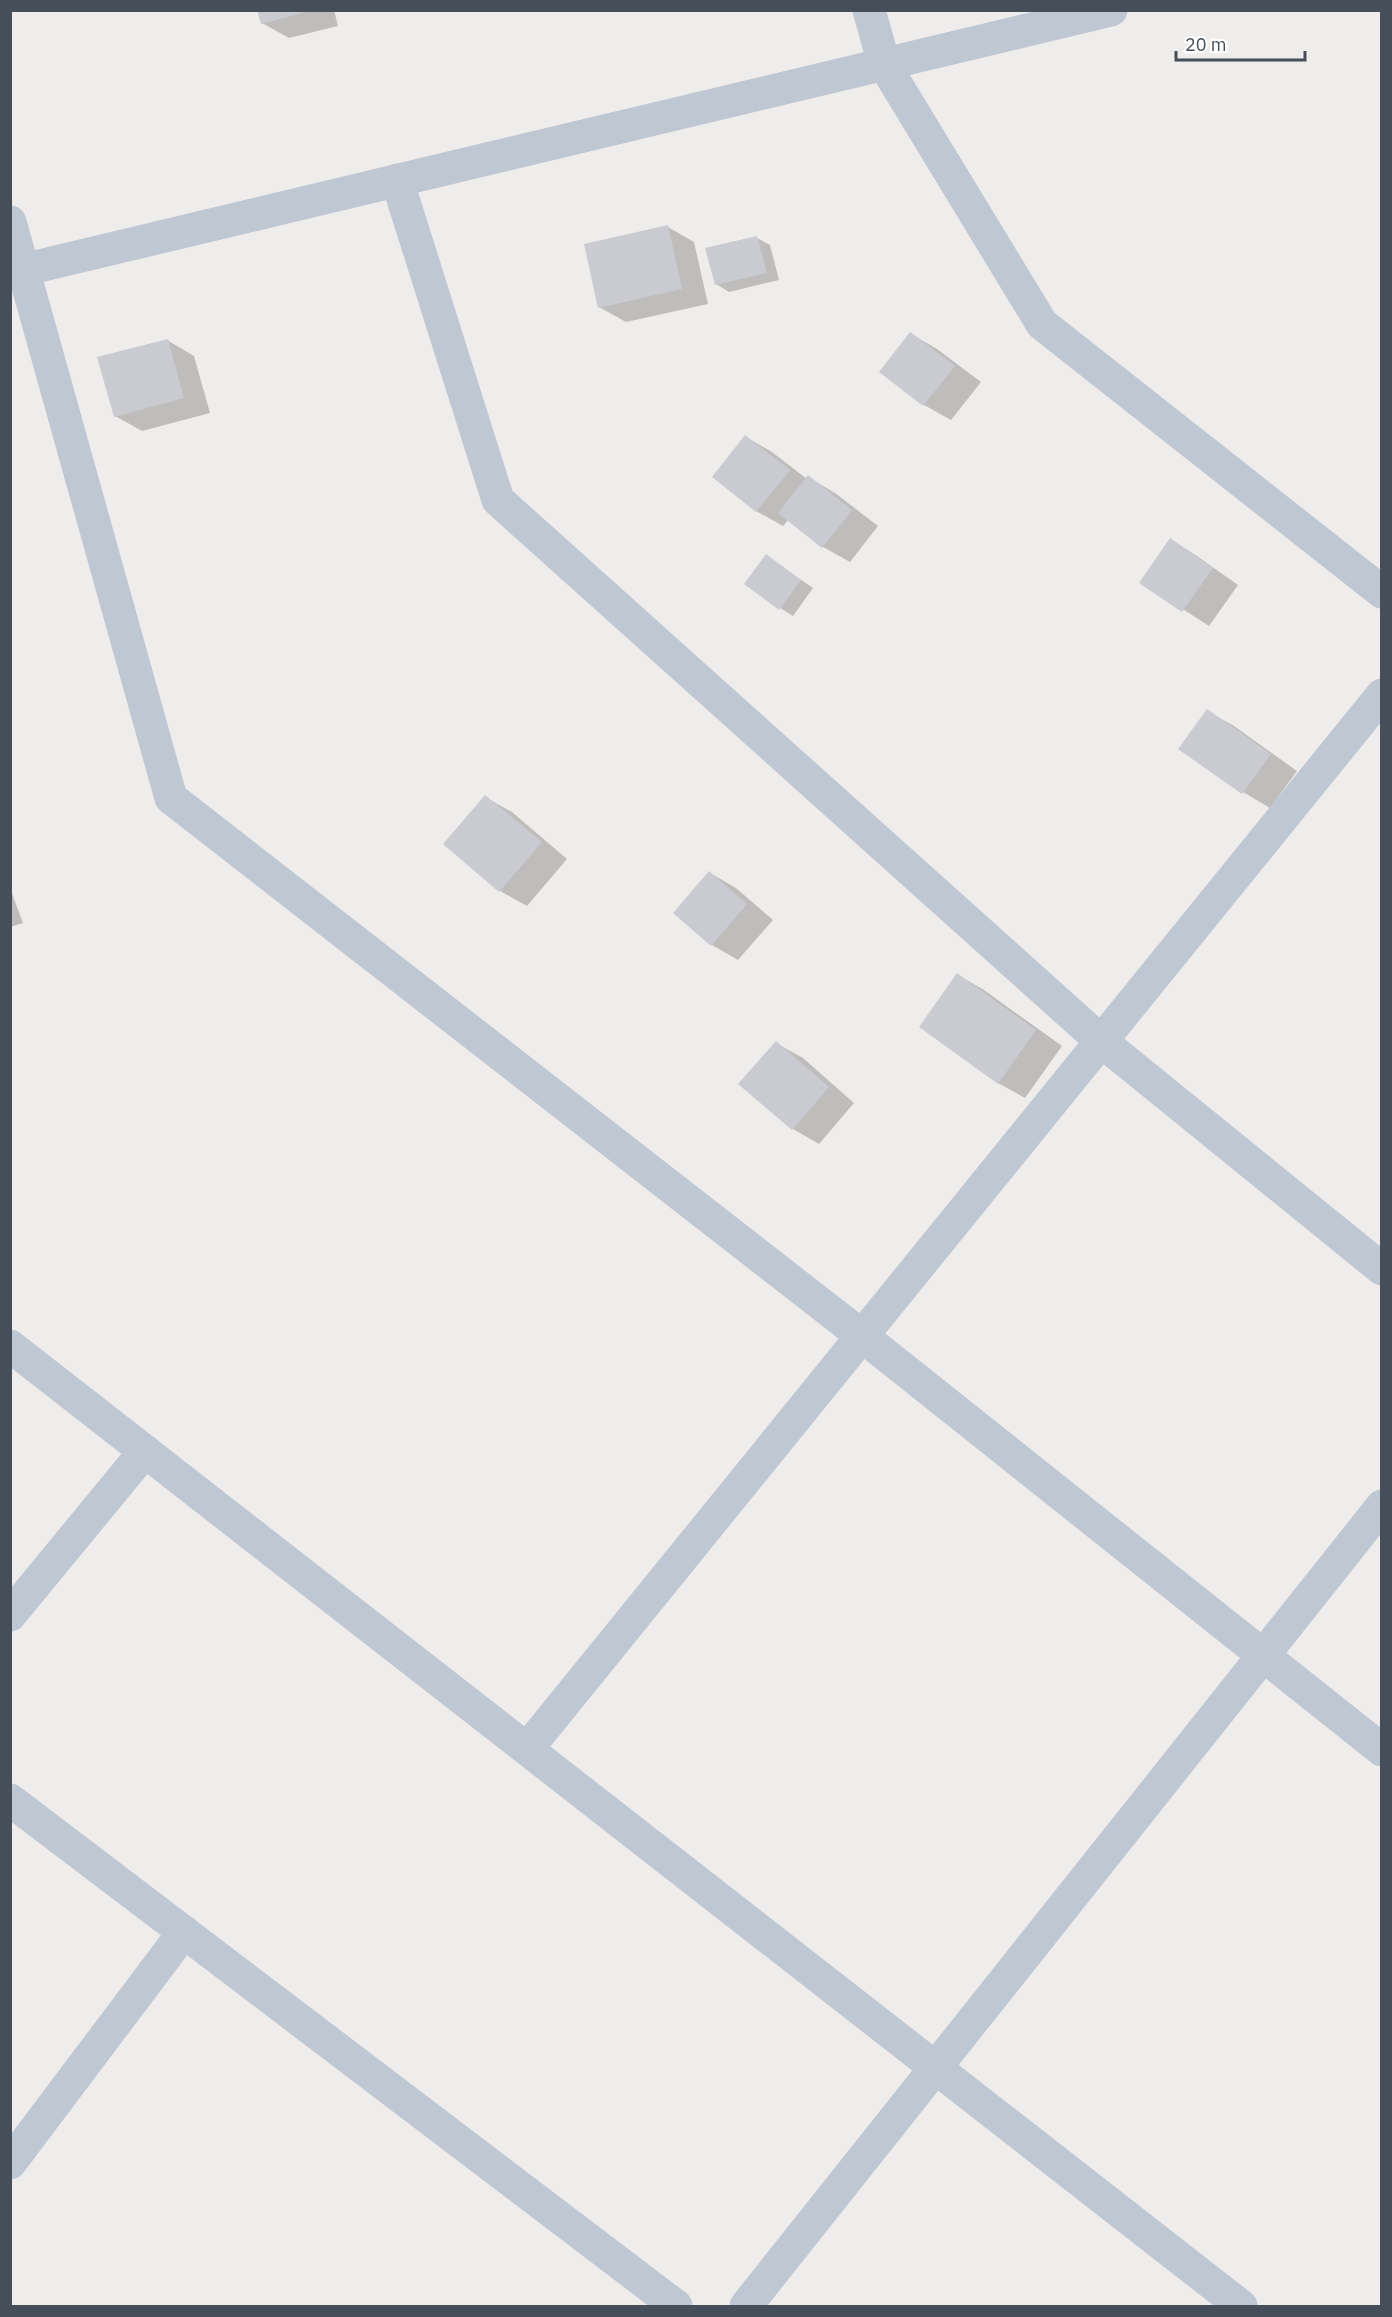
<svg xmlns="http://www.w3.org/2000/svg" width="1392" height="2317" viewBox="0 0 1392 2317" font-family="'IBM Plex Sans',sans-serif">
<style>
.shadow{fill:#0003}
.building{fill:#c9cbd1}
.lines{fill:none;stroke-linecap:round;stroke-linejoin:round}
.minor{stroke:#bfc7d2;stroke-width:33}
</style>
<rect width="100%" height="100%" fill="#efecec"/>
<!-- shadow -->
<g class="shadow">
<polygon points="259,10 334,10 338,26 289,38 262,23"/>
<polygon points="668,227 694,242 708,304 626,322 599,307"/>
<polygon points="757,238 770,245 779,280 729,292 716,284"/>
<polygon points="911,334 937,349 981,382 951,420 924,405 881,372"/>
<polygon points="167,340 194,356 210,413 142,431 115,416"/>
<polygon points="746,437 772,452 807,479 808,477 835,493 878,526 850,562 823,547 789,519 783,526 756,511"/>
<polygon points="1171,540 1197,556 1238,585 1209,626 1141,582"/>
<polygon points="766,556 813,588 793,616 780,608"/>
<polygon points="1207,711 1234,726 1297,771 1270,808 1243,792 1180,748"/>
<polygon points="485,797 512,812 567,859 527,906 500,891 445,844"/>
<polygon points="710,873 736,888 773,920 738,960 712,945"/>
<polygon points="10,888 23,923 10,927"/>
<polygon points="958,975 984,990 1062,1046 1025,1098 998,1083"/>
<polygon points="776,1043 803,1058 854,1103 819,1144 793,1129"/>
</g>
<!-- building -->
<g class="building">
<polygon points="257,10 310,10 310,11 261,24"/>
<polygon points="668,225 682,289 598,308 584,244"/>
<polygon points="757,236 767,273 715,285 705,248"/>
<polygon points="910,332 955,366 923,406 879,372"/>
<polygon points="168,339 184,398 114,417 97,357"/>
<polygon points="745,435 790,470 756,512 712,477"/>
<polygon points="808,475 852,510 822,548 778,513"/>
<polygon points="1170,538 1213,568 1182,612 1139,583"/>
<polygon points="766,554 801,580 779,610 744,584"/>
<polygon points="1207,709 1271,754 1242,794 1178,749"/>
<polygon points="485,795 542,842 499,892 443,844"/>
<polygon points="709,871 747,904 711,946 673,913"/>
<polygon points="957,973 1036,1030 998,1084 919,1027"/>
<polygon points="776,1041 829,1087 792,1130 738,1084"/>
</g>
<g class="lines">
<!-- minor -->
<g class="minor">
<polyline points="869,10 884,64 1042,324 1382,592"/>
<polyline points="397,180 498,500 1101,1041 1382,1269"/>
<polyline points="10,222 171,798 862,1336 1382,1750"/>
<polyline points="10,273 1111,10"/>
<polyline points="10,1346 1241,2306"/>
<polyline points="10,1615 145,1451"/>
<polyline points="527,1749 1382,695"/>
<polyline points="10,1800 676,2306"/>
<polyline points="10,2163 184,1932"/>
<polyline points="746,2306 1382,1506"/>
</g>
</g>
<!-- border -->
<rect width="1392" height="2317" fill="none" stroke="#454e59" stroke-width="24"/>
<!-- scale -->
<path d="M1176 51v9h129v-9" fill="none" stroke="#454e59" stroke-width="3"/>
<text x="1185" y="51" font-size="18" fill="#454e59" stroke="#ffffff" stroke-width="4.5" paint-order="stroke">20 m</text>
</svg>
